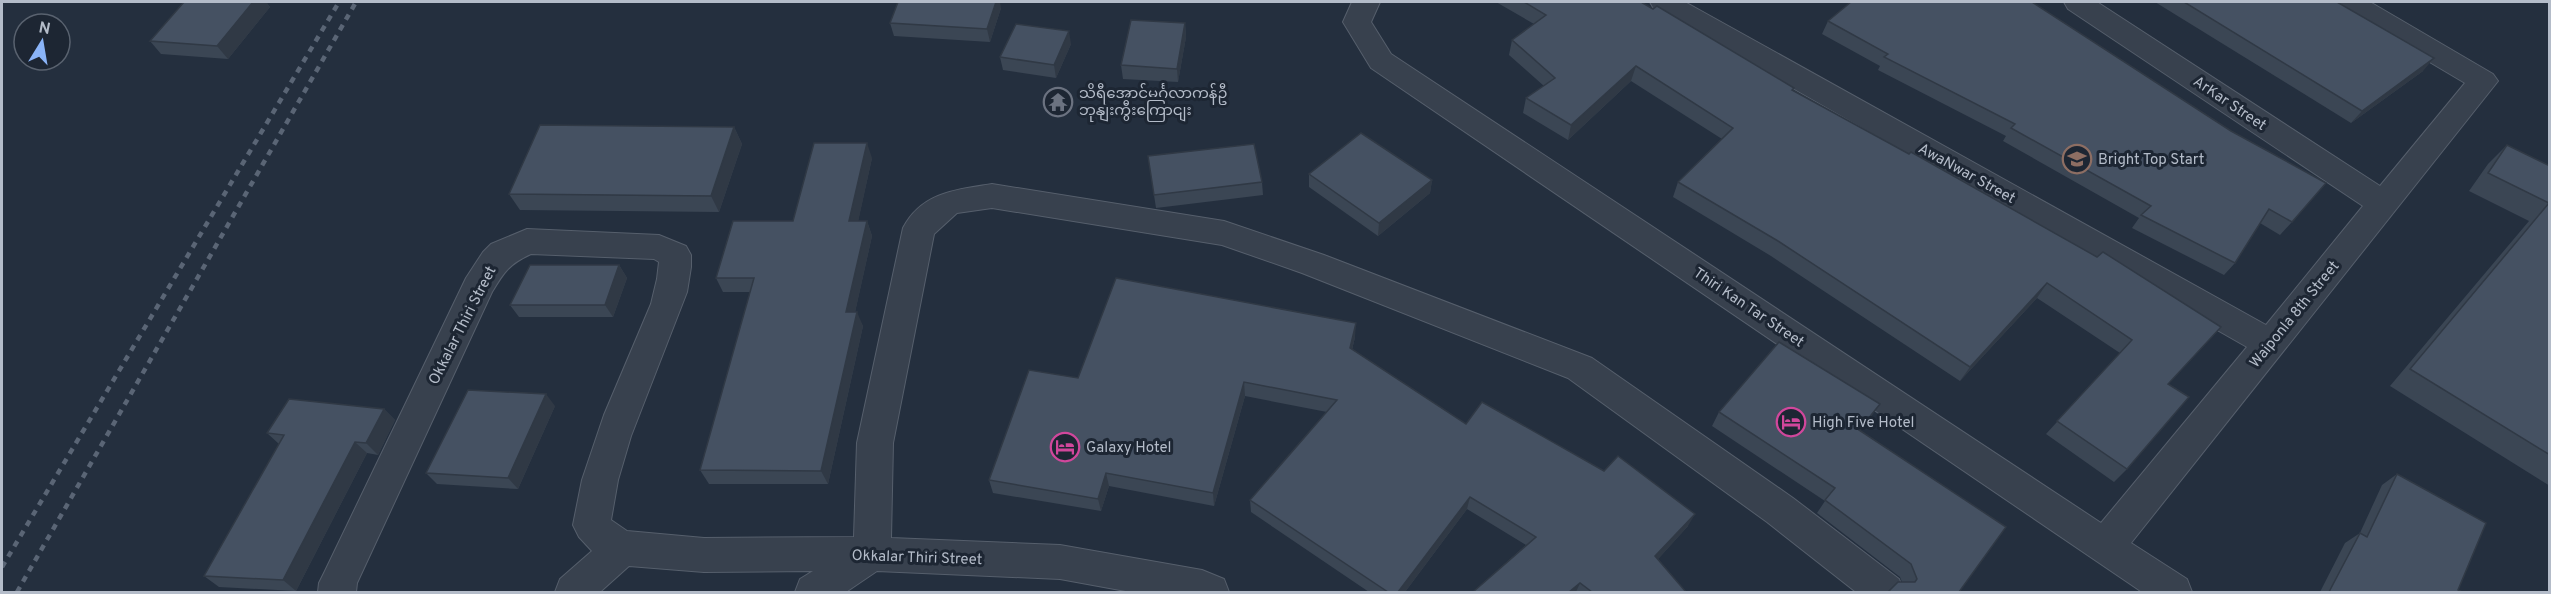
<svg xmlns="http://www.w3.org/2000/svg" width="2551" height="594" viewBox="0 0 2551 594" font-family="Overpass,'Noto Sans Myanmar',sans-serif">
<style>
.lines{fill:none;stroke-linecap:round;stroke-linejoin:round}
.minor-casing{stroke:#565f6c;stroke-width:2}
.minor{fill:#38414e;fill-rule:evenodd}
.rail{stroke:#5a6575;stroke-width:4.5;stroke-dasharray:6 6;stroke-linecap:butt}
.wall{fill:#3b4654}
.shaded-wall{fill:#303945}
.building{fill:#455162;stroke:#303945;stroke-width:1.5}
.labels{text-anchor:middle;stroke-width:6;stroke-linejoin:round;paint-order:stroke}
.poi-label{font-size:15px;fill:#b4bcc9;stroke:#1d2633;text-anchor:start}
.street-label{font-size:15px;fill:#b4bcc9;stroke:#1d2633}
</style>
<rect width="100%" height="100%" fill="#242f3e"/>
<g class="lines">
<!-- minor casing -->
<g class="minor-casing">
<g id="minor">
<polygon points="1352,2 1380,2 1371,22 1391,54 2101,523 2247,347 1654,9 1650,2 1685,2 2266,325 2363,206 2068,9 2064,2 2097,2 2380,186 2465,83 2340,9 2336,2 2370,2 2493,74 2498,81 2131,543 2187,579 2192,592 2142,592 1371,68 1343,22"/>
<path d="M992,184L1224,221L1324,255L1592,358L1793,498L1899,579L1904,592H1856L1767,522L1568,378L1302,273L1222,245L992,208L957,213L934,234L893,443L891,538L1060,545L1202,570L1224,579L1229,592H1131L1060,579L877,571L846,592H795L800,579L813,571L704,572L629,566L600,592H555L560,579L592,551L579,537L573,525L582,480L604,415L651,304L657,279L659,262L654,259L531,254C509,264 504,272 492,292L357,583L356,592H318L319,583L325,571L466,278L483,252L491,244L527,229L659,235L686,246L691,255V267L687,292L631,436L618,480L611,520L627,531L704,538L854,537L857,443L903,228C922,192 956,190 992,184Z"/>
</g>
</g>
<!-- minor -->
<use href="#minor" class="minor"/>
<!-- rail -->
<g class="rail">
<polyline points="2,567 339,2"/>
<polyline points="17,592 356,2"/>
</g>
</g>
<!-- wall -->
<g class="wall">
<polygon points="184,2 266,2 270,7 228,59 161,54 150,41"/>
<polygon points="1496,2 1641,2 1794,88 1793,90 2097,257 2168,384 2127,469 2114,482 2046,434 2120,353 2037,298 1960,381 1771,256 1673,197 1678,182 1722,139 1631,81 1568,140 1523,113 1526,98 1544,86 1509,55 1512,40 1534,24"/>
<polygon points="2032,2 2292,222 2280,235 2260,223 2235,263 2224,275 2132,228 2139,218 2003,141 2006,136 1878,70 1880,66 1822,34 1828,21"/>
<polygon points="2155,2 2337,2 2423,71 2351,123"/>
<polygon points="1001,8 990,42 894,36 890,23"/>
<polygon points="1185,23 1186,37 1178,82 1123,79 1121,65"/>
<polygon points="1071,44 1056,78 1003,70 1000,57"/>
<polygon points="734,127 742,144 719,212 520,210 509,194"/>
<polygon points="2507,145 2550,166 2550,486 2390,386 2529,221 2469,191 2488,164"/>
<polygon points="1148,156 1262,182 1263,195 1156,208"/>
<polygon points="872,158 858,221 867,221 872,236 855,312 863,326 828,484 709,484 700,470 750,292 723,292 716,278 793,221"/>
<polygon points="1309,174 1432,180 1430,193 1378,236 1309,187"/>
<polygon points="619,265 627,278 613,317 519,317 510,305"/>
<polygon points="1355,337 1352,350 1466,424 1688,526 1658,559 1686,592 1473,592 1526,545 1467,509 1405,592 1369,592 1251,512 1250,500 1327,412 1245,396 1214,506 1109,486 1101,511 993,493 989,480 1078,378"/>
<polygon points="555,406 518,489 437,484 426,473"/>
<polygon points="384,409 395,420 378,455 367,453 296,591 219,587 204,576 279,444 267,433"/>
<polygon points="1719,412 1870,418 1860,431 1959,592 1902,582 1900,577 1817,513 1825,501 1712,426"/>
<polygon points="2397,474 2458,590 2462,592 2320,592 2345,543 2360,533 2382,485"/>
</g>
<!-- shaded-wall -->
<g class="shaded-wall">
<polygon points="253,2 266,2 270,7 228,59 217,46"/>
<polygon points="996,2 1000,2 1001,8 990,42 987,29"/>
<polygon points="1185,23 1186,37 1178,82 1177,69"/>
<polygon points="1069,31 1071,44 1056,78 1054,65"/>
<polygon points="2434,58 2423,71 2351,123 2362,111"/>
<polygon points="1636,66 1631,81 1568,140 1571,125"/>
<polygon points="734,127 742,144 719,212 711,196"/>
<polygon points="867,143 872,158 855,236 849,221"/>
<polygon points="1432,180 1430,193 1378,236 1379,223"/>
<polygon points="867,221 872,236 852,326 846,312"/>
<polygon points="619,265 627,278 613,317 605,305"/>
<polygon points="2047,283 2037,298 1960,381 1970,367"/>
<polygon points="857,312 863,326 828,484 821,471"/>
<polygon points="1356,323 1355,337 1349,362 1350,348"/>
<polygon points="1244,382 1245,396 1214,506 1213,493"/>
<polygon points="546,394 555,406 518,489 508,478"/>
<polygon points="1880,404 1870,418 1850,445 1859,430"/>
<polygon points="384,409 395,420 378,455 366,443"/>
<polygon points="355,442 367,453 296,591 283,580"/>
<polygon points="1106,473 1109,486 1101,511 1098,499"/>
<polygon points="1470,497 1467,509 1405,592 1398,592"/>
<polygon points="1695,514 1688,526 1650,568 1655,556"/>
<polygon points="1580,583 1576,592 1569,592"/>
</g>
<!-- building -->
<g class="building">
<polygon points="184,2 253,2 217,46 150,41"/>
<polygon points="898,2 996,2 987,29 890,23"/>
<polygon points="1524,2 1641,2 1653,9 1657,6 1794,88 1792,90 1909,154 1911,152 2097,257 2103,252 2221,327 2168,384 2189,397 2127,469 2057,421 2132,340 2047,283 1970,367 1778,241 1678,182 1733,128 1636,66 1571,125 1526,98 1555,78 1512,40 1546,15"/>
<polygon points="1851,2 2032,2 2231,131 2326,183 2292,222 2269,209 2235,263 2141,215 2151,206 2011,128 2015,124 1884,57 1888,54 1828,21"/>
<polygon points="2184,2 2337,2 2434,58 2362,111"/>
<polygon points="1131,20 1185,23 1177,69 1121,65"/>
<polygon points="1016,24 1069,31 1054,65 1000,57"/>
<polygon points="540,125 734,127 711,196 509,194"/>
<polygon points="1361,133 1432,180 1379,223 1309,174"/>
<polygon points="814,143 867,143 849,221 867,221 846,312 857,312 821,471 700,470 754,278 716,278 733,221 793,221"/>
<polygon points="1254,144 1262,182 1154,195 1148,156"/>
<polygon points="2507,145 2550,166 2550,455 2410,369 2549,203 2488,173"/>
<polygon points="530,265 619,265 605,305 510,305"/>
<polygon points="1116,278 1356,323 1350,348 1466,424 1482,402 1604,471 1618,456 1695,514 1655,556 1686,592 1592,592 1580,583 1569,592 1473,592 1536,537 1470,497 1398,592 1388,592 1250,500 1337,400 1244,382 1213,493 1106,473 1098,499 989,480 1029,370 1078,378"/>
<polygon points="1779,342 1880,404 1859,430 2006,527 1959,592 1888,592 1898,582 1915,582 1917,579 1911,564 1825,500 1835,488 1719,412"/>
<polygon points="468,390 546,394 508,478 426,473"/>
<polygon points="289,399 384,409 366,443 355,442 283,580 204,576 284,435 267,433"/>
<polygon points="2397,474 2486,523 2458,590 2462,592 2329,592 2360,533 2367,537"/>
</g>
<!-- icons -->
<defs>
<g id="temple-ring" transform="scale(1.5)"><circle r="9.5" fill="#1d2633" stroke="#6b7280" stroke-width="1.5"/><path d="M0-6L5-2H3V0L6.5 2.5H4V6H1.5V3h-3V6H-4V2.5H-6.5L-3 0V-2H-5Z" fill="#6b7280"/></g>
<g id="school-ring" transform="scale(1.5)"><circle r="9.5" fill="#1d2633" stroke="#8d6e63" stroke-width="1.5"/><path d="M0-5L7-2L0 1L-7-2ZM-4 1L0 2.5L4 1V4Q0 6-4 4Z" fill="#8d6e63"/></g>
<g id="hotel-ring" transform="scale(1.5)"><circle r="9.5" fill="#1d2633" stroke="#d1479c" stroke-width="1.5"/><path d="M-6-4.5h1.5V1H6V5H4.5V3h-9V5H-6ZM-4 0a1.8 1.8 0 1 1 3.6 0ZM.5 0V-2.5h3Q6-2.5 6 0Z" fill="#d1479c"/></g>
</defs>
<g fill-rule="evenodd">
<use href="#temple-ring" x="1058" y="102"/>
<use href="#school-ring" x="2077" y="159"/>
<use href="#hotel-ring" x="1791" y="422"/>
<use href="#hotel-ring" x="1065" y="447"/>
</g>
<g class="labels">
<!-- poi labels -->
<g class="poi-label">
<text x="1079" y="98">သိရီအောင်မင်္ဂလာကန်ဦ<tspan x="1079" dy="17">ဘုနျးကွီးကြောငျး</tspan></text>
<text x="2098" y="164">Bright Top Start</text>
<text x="1812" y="427">High Five Hotel</text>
<text x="1086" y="452">Galaxy Hotel</text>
</g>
<!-- street labels -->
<g class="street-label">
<text transform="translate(2230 103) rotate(34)" y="5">ArKar Street</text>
<text transform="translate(1967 173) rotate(29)" y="5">AwaNwar Street</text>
<text transform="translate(1749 307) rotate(34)" y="5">Thiri Kan Tar Street</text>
<text transform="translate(2294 314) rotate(-51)" y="5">Waiponla 8th Street</text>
<text transform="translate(462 325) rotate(-63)" y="5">Okkalar Thiri Street</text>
<text transform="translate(917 557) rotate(2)" y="5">Okkalar Thiri Street</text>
</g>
</g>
<!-- border -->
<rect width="2551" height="594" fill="none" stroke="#b4bcc9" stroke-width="6"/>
<!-- north arrow -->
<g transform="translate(42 42) rotate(11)"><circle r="28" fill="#1d2633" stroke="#59626f" stroke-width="1.5"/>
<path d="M0-4.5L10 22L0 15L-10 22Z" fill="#8ab4f8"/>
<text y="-9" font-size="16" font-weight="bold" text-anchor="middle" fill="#b4bcc9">N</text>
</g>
</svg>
